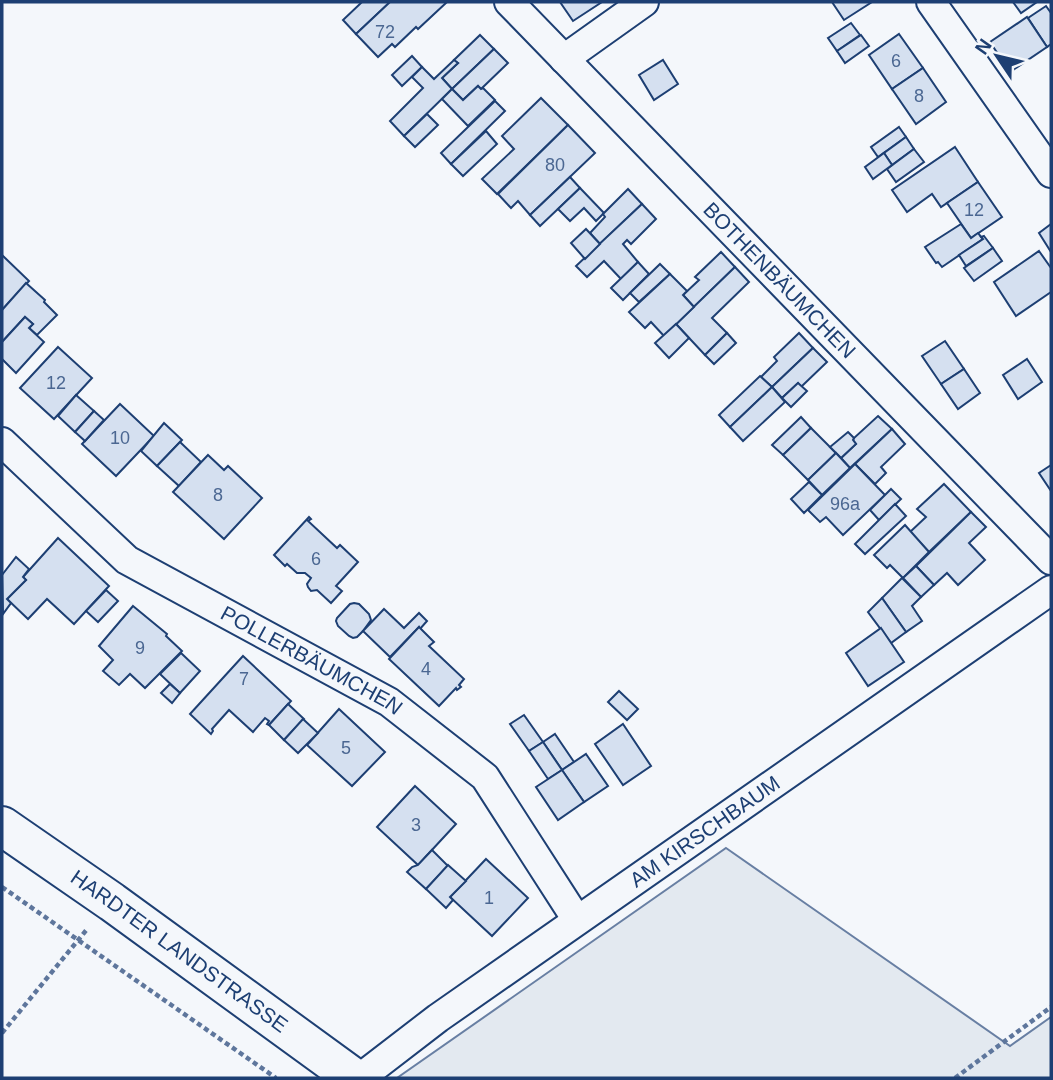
<svg xmlns="http://www.w3.org/2000/svg" width="1053" height="1080" viewBox="0 0 1053 1080" font-family="Arial,sans-serif">
<style>
.green{fill:#e3e9f0;stroke:#687fa3;stroke-width:2}
.building{fill:#d5e0f0;stroke:#1d3f73;stroke-width:2}
.lines{fill:none;stroke-linecap:round;stroke-linejoin:round}
.street-casing{stroke:#1d3f73;stroke-width:32}
.secondary-casing{stroke:#1d3f73;stroke-width:42}
.path{stroke:#5e769c;stroke-width:4.5;stroke-dasharray:5 3.5;stroke-linecap:butt}
.street{stroke:#f4f7fb;stroke-width:28}
.secondary{stroke:#f4f7fb;stroke-width:38}
.labels{text-anchor:middle;stroke-width:5;stroke-linejoin:round;paint-order:stroke}
.number-label{font-size:18px;fill:#4b6792}
.street-label{font-size:21px;fill:#1d3f73;stroke:#f4f7fb}
</style>
<rect width="100%" height="100%" fill="#f4f7fb"/>
<!-- green -->
<polygon class="green" points="726,848 1010,1046 1051,1017 1051,1078 397,1078"/>
<!-- building -->
<g class="building">
<polygon points="362,2 390,2 356,34 343,20"/>
<polygon points="390,2 447,2 418,29 416,27 395,47 392,44 378,57 356,34"/>
<polygon points="560,2 602,2 573,21"/>
<polygon points="832,2 872,2 844,20"/>
<polygon points="1013,2 1037,2 1021,13"/>
<polygon points="1046,6 1051,13 1051,44 1047,47 1028,18"/>
<polygon points="1027,17 1047,47 1010,72 990,42"/>
<polygon points="851,23 860,35 837,51 828,38"/>
<polygon points="899,34 923,68 892,89 869,55"/>
<polygon points="480,35 494,49 452,89 442,78 458,63 454,60"/>
<polygon points="861,35 869,46 845,63 837,51"/>
<polygon points="494,49 508,63 481,89 478,86 463,100 452,89"/>
<polygon points="412,56 422,67 402,86 392,75"/>
<polygon points="454,60 458,63 442,78 452,89 404,136 390,121 423,88 412,77 422,67 434,79"/>
<polygon points="663,60 678,84 654,100 639,75"/>
<polygon points="923,68 946,102 916,124 892,89"/>
<polygon points="478,86 481,89 483,88 495,100 468,126 442,99 452,89 463,100"/>
<polygon points="541,98 568,125 497,194 482,179 514,149 502,136"/>
<polygon points="495,101 505,111 451,164 441,153"/>
<polygon points="427,114 438,125 415,147 404,136"/>
<polygon points="568,125 595,153 530,215 518,201 511,208 498,194"/>
<polygon points="899,127 906,137 878,157 871,147"/>
<polygon points="486,131 497,144 463,176 451,164"/>
<polygon points="906,137 914,149 892,165 884,153"/>
<polygon points="955,147 978,182 941,207 932,194 907,212 892,190"/>
<polygon points="914,149 924,162 896,182 887,169"/>
<polygon points="884,153 892,165 873,179 865,167"/>
<polygon points="570,177 580,188 540,226 530,215"/>
<polygon points="978,182 1002,217 971,238 947,203"/>
<polygon points="580,188 604,213 596,221 584,208 570,221 558,209"/>
<polygon points="628,189 642,204 600,244 590,233 605,217 603,214"/>
<polygon points="642,204 656,219 631,244 627,240 623,244 638,262 621,279 604,261 587,277 576,266"/>
<polygon points="961,224 971,238 978,233 983,239 942,267 938,262 936,263 925,247"/>
<polygon points="1051,224 1051,252 1039,233"/>
<polygon points="586,229 600,244 585,259 571,243"/>
<polygon points="984,236 993,248 966,266 959,255 983,239 981,237"/>
<polygon points="993,248 1002,261 974,281 964,268"/>
<polygon points="1039,251 1051,268 1051,292 1016,316 994,282"/>
<polygon points="721,252 735,267 694,307 683,295 699,280 695,277"/>
<polygon points="2,255 29,281 2,310"/>
<polygon points="638,262 649,274 623,300 611,288"/>
<polygon points="660,264 670,274 639,302 630,293"/>
<polygon points="735,267 749,282 712,318 727,333 705,355 676,324"/>
<polygon points="670,274 687,291 683,295 694,307 664,336 651,322 645,328 629,312"/>
<polygon points="26,283 45,300 44,302 57,315 37,335 29,328 33,324 25,317 2,342 2,310"/>
<polygon points="25,317 33,324 29,328 44,342 16,373 2,359 2,342"/>
<polygon points="676,324 689,338 669,358 655,343"/>
<polygon points="727,333 736,343 714,364 705,355"/>
<polygon points="799,333 813,348 772,387 761,377 777,361 774,357"/>
<polygon points="945,341 964,369 941,384 922,356"/>
<polygon points="58,347 92,378 54,419 20,388"/>
<polygon points="813,348 827,362 802,386 801,387 798,383 782,398 772,387"/>
<polygon points="1027,359 1042,382 1018,399 1003,375"/>
<polygon points="964,369 980,393 958,409 941,384"/>
<polygon points="760,376 772,387 730,427 719,415"/>
<polygon points="798,383 807,391 791,407 782,398"/>
<polygon points="772,387 785,402 743,441 730,427"/>
<polygon points="76,395 94,411 75,432 58,416"/>
<polygon points="120,404 154,436 116,476 82,444"/>
<polygon points="94,411 104,420 85,441 75,432"/>
<polygon points="878,416 892,429 850,468 841,458 856,444 853,440 854,438"/>
<polygon points="801,417 811,428 783,455 772,445"/>
<polygon points="164,423 182,440 157,466 141,451"/>
<polygon points="811,428 836,453 808,480 783,455"/>
<polygon points="892,429 905,444 881,467 886,473 875,484 855,464"/>
<polygon points="848,432 854,438 853,440 856,444 841,458 830,447"/>
<polygon points="180,442 201,462 179,486 157,466"/>
<polygon points="836,453 850,468 822,495 808,480"/>
<polygon points="208,455 224,470 228,466 262,498 224,539 173,492"/>
<polygon points="855,464 885,495 843,535 826,517 820,522 808,510"/>
<polygon points="1051,465 1051,491 1039,473"/>
<polygon points="809,482 822,495 804,513 791,499"/>
<polygon points="944,484 971,512 929,552 910,532 926,517 917,509"/>
<polygon points="891,489 901,499 879,520 870,510"/>
<polygon points="895,504 906,516 865,554 855,544"/>
<polygon points="971,512 986,527 969,543 985,560 958,585 947,573 934,585 916,566"/>
<polygon points="309,517 311,519 308,521 337,548 340,545 358,562 336,586 342,591 331,603 317,590 311,591 308,587 307,584 311,578 305,573 297,573 287,564 285,566 274,555"/>
<polygon points="905,525 929,552 903,578 890,565 887,568 874,555"/>
<polygon points="58,538 109,586 74,624 47,599 28,619 7,599 26,580 23,577"/>
<polygon points="16,557 29,569 23,577 26,580 7,599 11,603 3,614 2,575"/>
<polygon points="916,566 934,585 921,597 903,578"/>
<polygon points="902,578 921,597 912,606 922,621 906,632 882,598"/>
<polygon points="106,590 118,601 98,622 86,611"/>
<polygon points="882,598 906,632 891,643 868,612"/>
<polygon points="354,603 359,604 369,614 371,620 363,631 357,637 353,638 349,636 338,626 336,621 337,618 350,604"/>
<polygon points="133,606 167,634 166,636 182,651 145,688 130,674 119,685 103,671 113,660 99,646"/>
<polygon points="384,609 404,628 419,613 427,621 420,629 419,627 390,657 363,631"/>
<polygon points="419,627 434,642 429,646 464,679 459,685 461,687 457,690 456,688 439,706 389,659"/>
<polygon points="881,628 904,662 868,686 846,653"/>
<polygon points="181,653 200,671 180,693 160,674"/>
<polygon points="243,656 291,701 269,725 267,724 269,721 265,718 253,732 229,710 212,729 213,731 211,734 190,714"/>
<polygon points="170,684 180,693 172,703 161,693"/>
<polygon points="619,691 638,709 627,720 608,702"/>
<polygon points="288,704 304,719 284,740 269,725"/>
<polygon points="339,709 385,752 352,786 307,745"/>
<polygon points="524,715 543,742 529,751 510,724"/>
<polygon points="303,719 318,733 298,753 284,740"/>
<polygon points="623,724 651,766 623,785 595,744"/>
<polygon points="555,734 574,762 562,770 543,742"/>
<polygon points="543,742 562,770 548,779 529,751"/>
<polygon points="586,754 608,786 584,802 562,770"/>
<polygon points="562,770 584,802 558,820 536,787"/>
<polygon points="415,786 456,824 418,865 377,827"/>
<polygon points="432,850 448,866 426,889 407,872 412,867 418,865"/>
<polygon points="486,859 528,898 492,936 450,897"/>
<polygon points="448,865 466,881 450,897 453,900 446,908 426,889"/>
</g>
<g class="lines">
<!-- street casing -->
<g class="street-casing">
<g id="street">
<path id="s1" d="M509,2L1051,560"/>
<polyline points="931,2 1051,173"/>
<polyline points="564,59 644,2"/>
<path id="s2" d="M2,442L127,560L389,702L485,777L577,920"/>
<path id="s3" d="M360,1078L438,1018L1051,590"/>
</g>
</g>
<!-- secondary casing -->
<g class="secondary-casing">
<g id="secondary">
<path id="s4" d="M2,826L112,902L354,1078"/>
</g>
</g>
<!-- path -->
<g class="path">
<polyline points="2,887 276,1078"/>
<polyline points="2,1033 88,928"/>
<polyline points="955,1078 1051,1007"/>
</g>
<!-- street -->
<use href="#street" class="street"/>
<!-- secondary -->
<use href="#secondary" class="secondary"/>
</g>
<g class="labels">
<!-- number labels -->
<g class="number-label">
<text x="385" y="38">72</text>
<text x="896" y="67">6</text>
<text x="919" y="102">8</text>
<text x="555" y="171">80</text>
<text x="974" y="216">12</text>
<text x="56" y="389">12</text>
<text x="120" y="444">10</text>
<text x="218" y="501">8</text>
<text x="845" y="510">96a</text>
<text x="316" y="565">6</text>
<text x="140" y="654">9</text>
<text x="426" y="675">4</text>
<text x="244" y="685">7</text>
<text x="346" y="754">5</text>
<text x="416" y="831">3</text>
<text x="489" y="904">1</text>
</g>
<!-- street labels -->
<g class="street-label">
<text dy="7" stroke="none"><textPath href="#s1" startOffset="388">BOTHENBÄUMCHEN</textPath></text>
<text dy="7" stroke="none"><textPath href="#s2" startOffset="382">POLLERBÄUMCHEN</textPath></text>
<text dy="7" stroke="none"><textPath href="#s3" startOffset="424">AM KIRSCHBAUM</textPath></text>
<text dy="7" stroke="none"><textPath href="#s4" startOffset="217">HARDTER LANDSTRASSE</textPath></text>
</g>
</g>
<!-- border -->
<rect width="1053" height="1080" fill="none" stroke="#1d3f73" stroke-width="7"/>
<!-- north arrow -->
<g transform="translate(997 56) rotate(305)" stroke="#f4f7fb" stroke-width="5" paint-order="stroke">
<path d="M0-5L12 26L0 18L-12 26Z" fill="#1d3f73"/>
<text y="-10" font-size="19" font-weight="bold" text-anchor="middle" fill="#1d3f73">N</text>
</g>
</svg>
